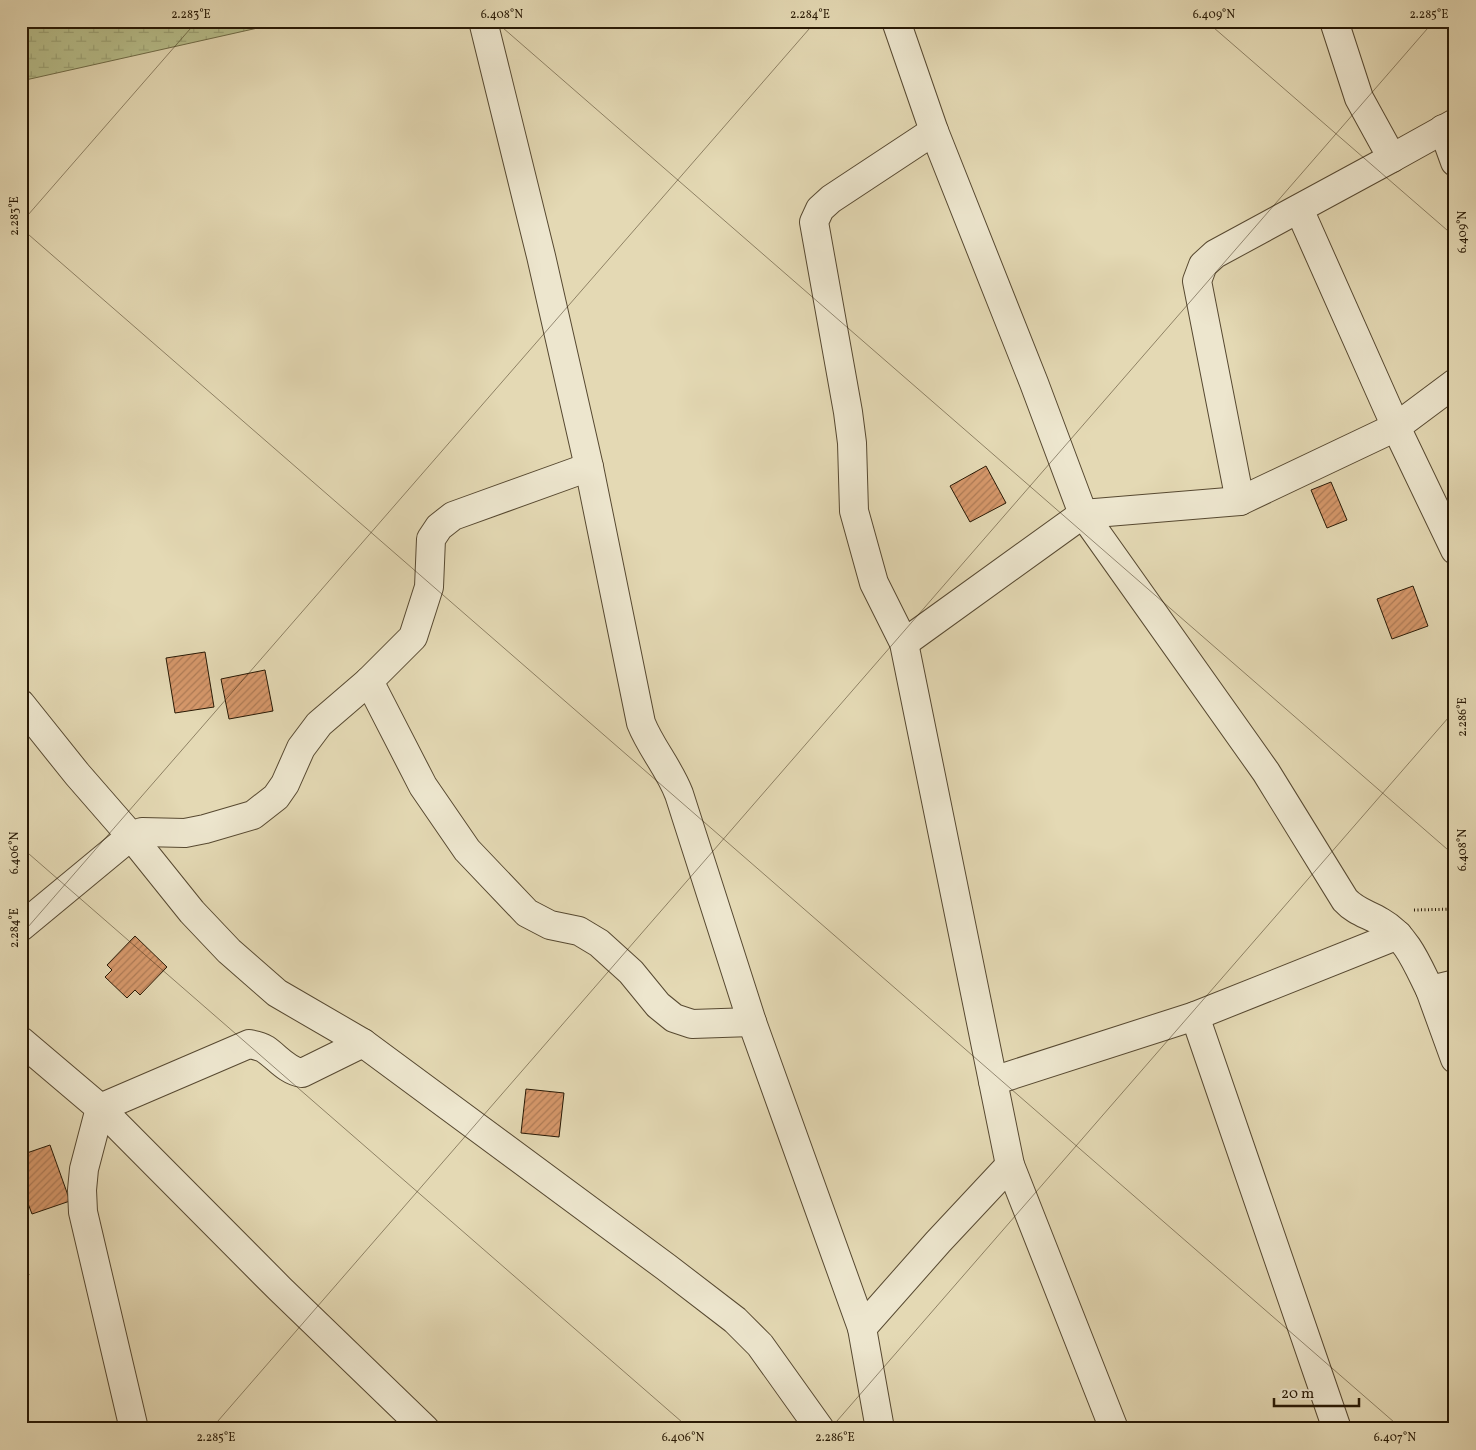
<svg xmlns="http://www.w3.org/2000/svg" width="1476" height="1450" viewBox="0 0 1476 1450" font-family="Vollkorn,serif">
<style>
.wetland{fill:url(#wetland-marsh);stroke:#706c48}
.building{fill:url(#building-hatch);stroke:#281905}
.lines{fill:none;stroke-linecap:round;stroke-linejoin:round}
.minor-casing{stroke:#574931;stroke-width:30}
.path{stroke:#281905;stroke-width:3;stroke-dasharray:1 2.5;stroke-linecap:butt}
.minor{stroke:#ede6ce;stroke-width:28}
.ticks{fill:none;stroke:#281905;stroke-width:1;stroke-opacity:0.45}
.neatline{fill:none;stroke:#281905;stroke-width:2}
.ticks-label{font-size:12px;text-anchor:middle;fill:#281905}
</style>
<defs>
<pattern id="wetland-marsh" width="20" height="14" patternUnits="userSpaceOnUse" patternTransform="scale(1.25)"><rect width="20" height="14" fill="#b7be8b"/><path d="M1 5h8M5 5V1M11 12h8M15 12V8" fill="none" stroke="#9da376"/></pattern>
<pattern id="building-hatch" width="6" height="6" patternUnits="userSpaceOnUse" patternTransform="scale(1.25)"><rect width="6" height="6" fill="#d6986b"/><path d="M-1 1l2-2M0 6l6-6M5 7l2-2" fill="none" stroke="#ae7b56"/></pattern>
</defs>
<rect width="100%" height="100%" fill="#e4d9b4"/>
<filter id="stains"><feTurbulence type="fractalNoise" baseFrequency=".004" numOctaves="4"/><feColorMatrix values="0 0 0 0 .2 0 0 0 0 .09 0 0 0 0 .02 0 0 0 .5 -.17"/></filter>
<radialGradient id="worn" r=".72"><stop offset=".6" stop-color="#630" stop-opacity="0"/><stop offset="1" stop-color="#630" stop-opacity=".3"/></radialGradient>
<!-- wetland -->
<polygon class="wetland" points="21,21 289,21 21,81"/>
<!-- building -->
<g class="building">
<polygon points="986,466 1006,503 970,522 950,486"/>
<polygon points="1331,482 1347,520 1327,528 1311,490"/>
<polygon points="1413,586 1428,626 1392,639 1377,599"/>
<polygon points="205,652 214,707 175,713 166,658"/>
<polygon points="265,670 273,711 229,719 221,679"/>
<polygon points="135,936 167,967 140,995 135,990 127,998 105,977 112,970 107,965"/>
<polygon points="526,1089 564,1093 559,1137 521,1133"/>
<polygon points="50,1145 70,1201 32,1214 21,1185 21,1155"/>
<polygon points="21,1256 29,1275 21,1278"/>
</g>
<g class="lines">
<!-- minor casing -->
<g class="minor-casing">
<g id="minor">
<path d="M483,21L541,256L589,467L641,723C651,748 669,768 679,794L752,1022L862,1328L880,1429"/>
<path d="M896,21L934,131L1034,383L1083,514L1266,772L1345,900C1356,912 1368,914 1381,922C1407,937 1417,964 1430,990L1455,984"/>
<polyline points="1334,21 1359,98 1392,158 1455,123"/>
<polyline points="1443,129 1455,162"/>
<polyline points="934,131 831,199 820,209 814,222 848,412 852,443 854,511 874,583 904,643 1010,1165 1114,1429"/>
<polyline points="1299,209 1396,427 1455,550"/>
<polyline points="1240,501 1197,281 1203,265 1215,254 1392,158"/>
<polyline points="904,643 1083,514 1240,501 1396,427 1455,383"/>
<polyline points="369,681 423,786 467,850 527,913 550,925 579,931 599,943 631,972 658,1005 674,1018 692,1024 752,1022"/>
<polyline points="21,704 77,774 131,836 192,912 229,951 277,993 363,1043 666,1267 735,1320 760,1345 820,1429"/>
<polyline points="21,927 131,836 142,832 185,833 205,829 253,815 276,797 285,784 301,748 319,724 369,681 413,637 429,587 431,539 439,527 453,516 589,467"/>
<polyline points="1430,990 1455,1059"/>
<polyline points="1195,1016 1337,1429"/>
<polyline points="21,1041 100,1108 280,1289 425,1429"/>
<polyline points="993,1081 1195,1016 1398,935"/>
<polyline points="862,1328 938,1242 1010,1165"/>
<path d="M134,1429L83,1212L82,1190L84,1169L100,1108L249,1044C254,1045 260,1046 265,1049C277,1057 287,1071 302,1073L363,1043"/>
</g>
</g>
<!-- path -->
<polyline class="path" points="1414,910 1455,909"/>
<!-- minor -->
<use href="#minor" class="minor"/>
</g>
<!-- ticks -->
<path class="ticks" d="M495,21L1455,856M1206,21L1455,237M21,223L197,21M21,228L1402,1429M21,847L690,1429M21,935L816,21M211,1429L1434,21M830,1429L1455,710M1449,1429L1455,1422"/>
<!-- margin -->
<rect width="1476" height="1450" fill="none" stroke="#e4d9b4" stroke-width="55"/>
<!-- scale -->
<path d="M1274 1398v8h85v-8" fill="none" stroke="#281905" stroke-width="2.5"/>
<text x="1281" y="1398" font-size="15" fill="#281905" stroke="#ede6ce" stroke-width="4" paint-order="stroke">20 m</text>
<rect x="28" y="28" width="1420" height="1394" class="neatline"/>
<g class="ticks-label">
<text x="191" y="18">2.283°E</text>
<text x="502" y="18">6.408°N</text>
<text x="810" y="18">2.284°E</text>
<text x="1214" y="18">6.409°N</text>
<text x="1429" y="18">2.285°E</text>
<text transform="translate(14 216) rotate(-90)" y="4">2.283°E</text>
<text transform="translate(1462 232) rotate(-90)" y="4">6.409°N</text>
<text transform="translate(1462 717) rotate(-90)" y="4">2.286°E</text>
<text transform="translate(1462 850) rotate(-90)" y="4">6.408°N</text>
<text transform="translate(14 853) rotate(-90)" y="4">6.406°N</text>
<text transform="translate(14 928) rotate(-90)" y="4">2.284°E</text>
<text x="216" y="1441">2.285°E</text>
<text x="683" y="1441">6.406°N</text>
<text x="835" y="1441">2.286°E</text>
<text x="1395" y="1441">6.407°N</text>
</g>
<rect width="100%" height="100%" filter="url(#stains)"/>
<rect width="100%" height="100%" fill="url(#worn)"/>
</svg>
